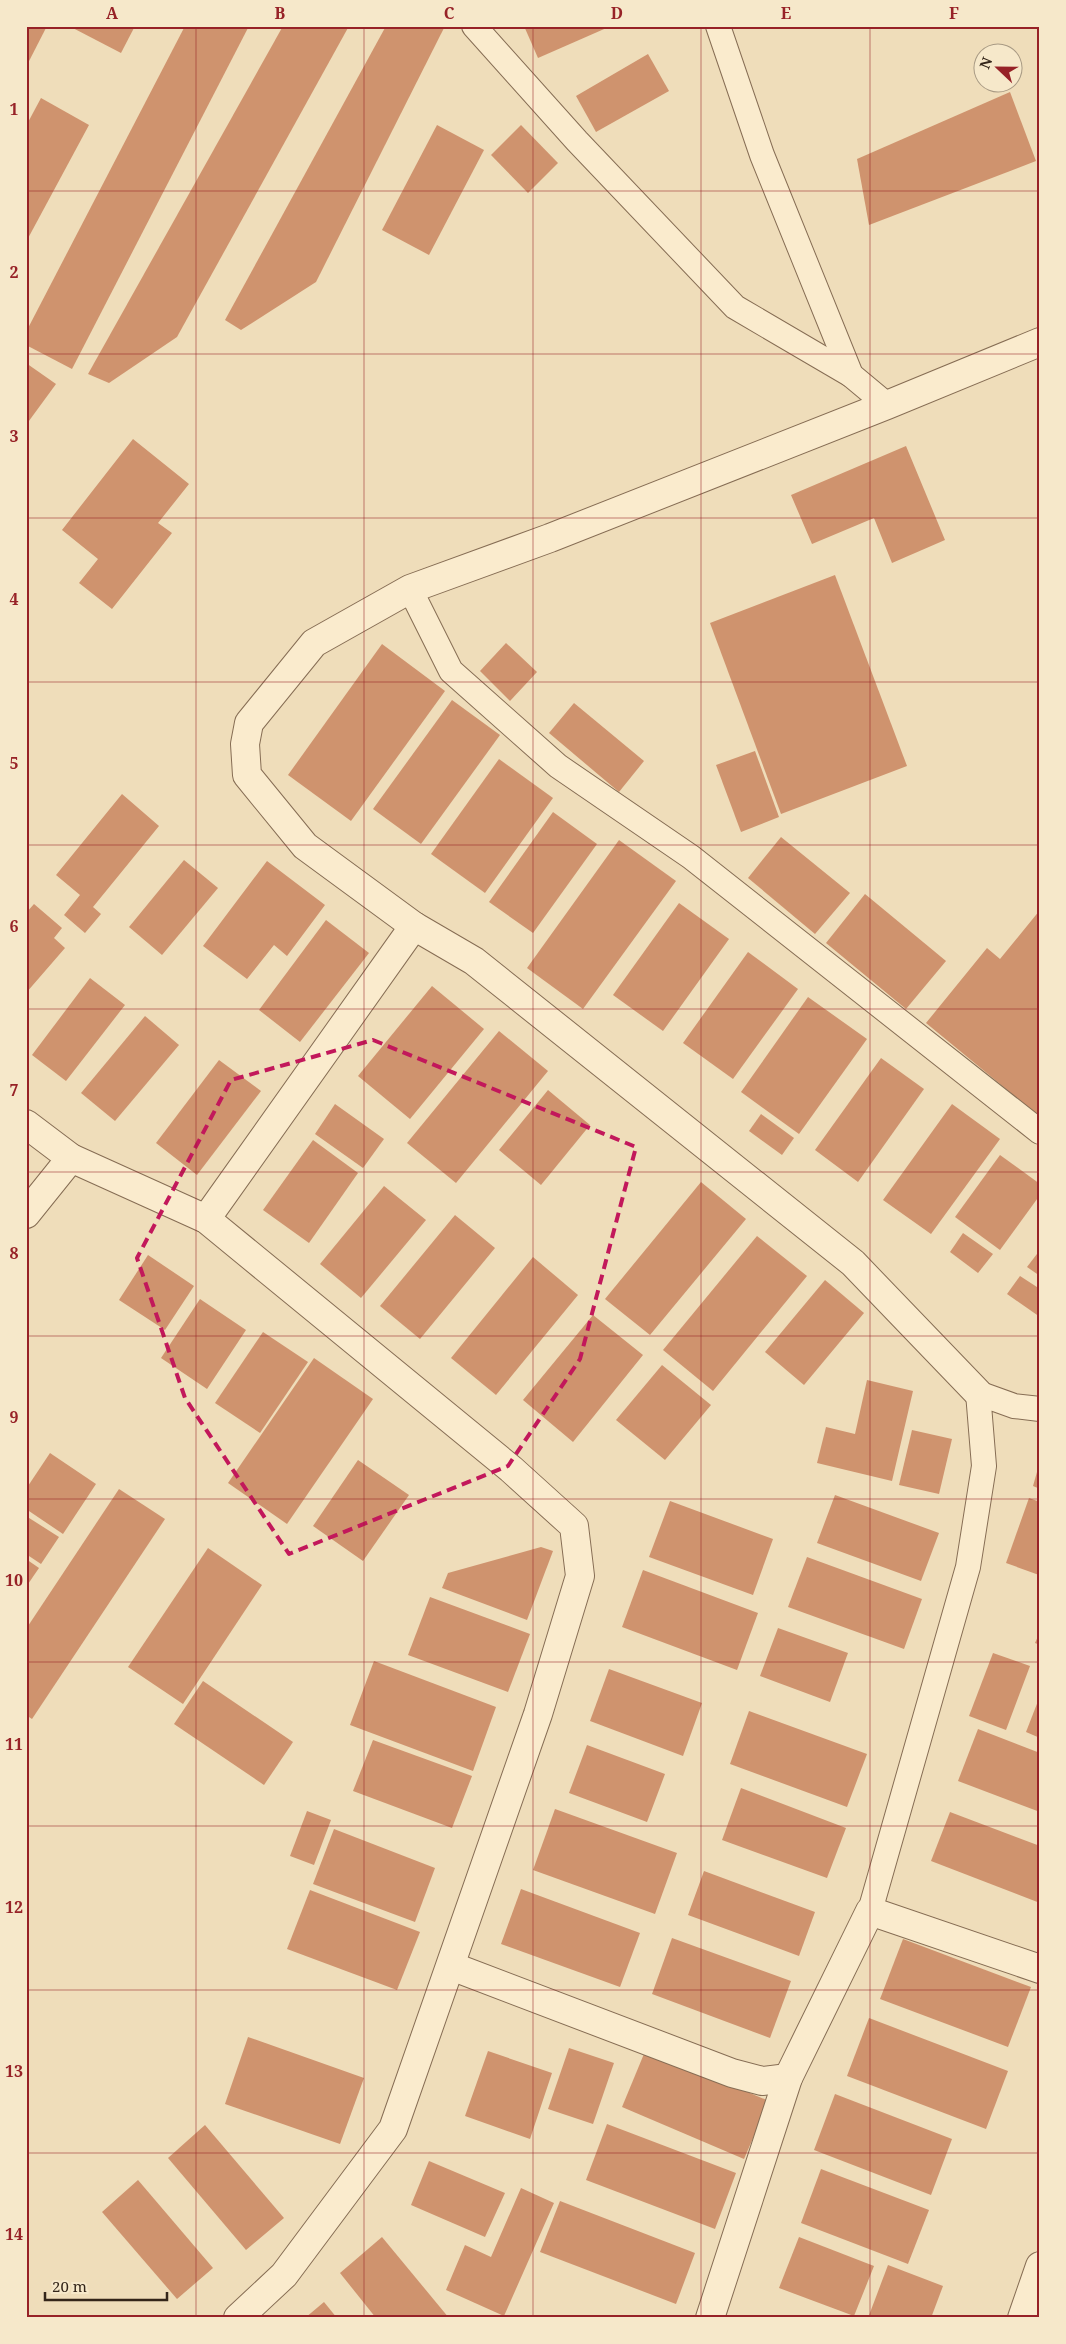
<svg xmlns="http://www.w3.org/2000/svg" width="1066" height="2344" viewBox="0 0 1066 2344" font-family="'Noto Serif',serif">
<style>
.building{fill:#cf936e}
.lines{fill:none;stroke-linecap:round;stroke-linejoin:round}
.lane-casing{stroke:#866d54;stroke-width:26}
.street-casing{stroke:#866d54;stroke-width:30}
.lane{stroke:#faebcd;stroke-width:24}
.street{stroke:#faebcd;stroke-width:28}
.marked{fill:none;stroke:#c2185b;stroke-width:4;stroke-dasharray:10 6;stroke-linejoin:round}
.grid{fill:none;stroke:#972227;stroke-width:1;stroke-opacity:0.55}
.neatline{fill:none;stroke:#972227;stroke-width:2}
.grid-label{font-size:16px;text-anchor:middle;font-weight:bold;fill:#972227}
</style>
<rect width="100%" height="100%" fill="#efddba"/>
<!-- building -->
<g class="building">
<polygon points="26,26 47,26 26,67"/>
<polygon points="69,26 135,26 121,53"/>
<polygon points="185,26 249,26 72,369 26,345 26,332"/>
<polygon points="283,26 349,26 177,337 109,383 88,374"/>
<polygon points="386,26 445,26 316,282 241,330 225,320"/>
<polygon points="524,26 611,26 538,58"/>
<polygon points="648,54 669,91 596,132 576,96"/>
<polygon points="1010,92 1036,161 869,225 857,159"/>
<polygon points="41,98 89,125 26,242 26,126"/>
<polygon points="437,125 484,150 429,255 382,230"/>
<polygon points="521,125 558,163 528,193 491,155"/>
<polygon points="26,363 56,384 26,425"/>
<polygon points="133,439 189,484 158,523 172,533 112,609 79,583 98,559 62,530"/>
<polygon points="906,446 945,540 892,563 874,518 812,544 791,495"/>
<polygon points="835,575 907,766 781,814 710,623"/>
<polygon points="506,643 537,672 510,701 480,671"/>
<polygon points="382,644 445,691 351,821 288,775"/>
<polygon points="452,700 500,735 421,844 373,809"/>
<polygon points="574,703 644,761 619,792 549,733"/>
<polygon points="755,751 779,817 741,832 716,765"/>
<polygon points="499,759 553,798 485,893 431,854"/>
<polygon points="122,794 159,826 93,907 101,914 85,933 64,915 80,895 56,875"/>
<polygon points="553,812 597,844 533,933 489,902"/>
<polygon points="781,837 850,893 815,934 748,878"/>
<polygon points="619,840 676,881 583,1009 527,968"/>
<polygon points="184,860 218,888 162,955 129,927"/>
<polygon points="267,861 325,905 287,956 274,945 247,979 203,946"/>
<polygon points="865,894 946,961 906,1009 826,943"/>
<polygon points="679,903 729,939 663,1031 613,995"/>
<polygon points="34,904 62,928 54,938 65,948 26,993 26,913"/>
<polygon points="1040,910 1040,970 1037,972 1040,974 1040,1117 926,1023 987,948 1000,959"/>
<polygon points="326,920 369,953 300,1042 259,1010"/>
<polygon points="748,952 798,989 733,1079 683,1043"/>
<polygon points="90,978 125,1005 66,1081 32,1055"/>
<polygon points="432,986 484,1029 410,1119 358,1076"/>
<polygon points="808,997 867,1039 799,1134 741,1092"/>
<polygon points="145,1016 179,1045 115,1121 81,1093"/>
<polygon points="499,1031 548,1071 456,1183 407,1143"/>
<polygon points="881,1058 924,1089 858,1182 815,1150"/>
<polygon points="219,1060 261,1091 197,1175 156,1143"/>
<polygon points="548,1090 590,1125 541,1185 499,1150"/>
<polygon points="335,1104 384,1139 363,1168 315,1134"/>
<polygon points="952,1104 1000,1139 931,1234 883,1200"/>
<polygon points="761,1114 794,1138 782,1155 749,1131"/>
<polygon points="313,1140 358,1173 309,1243 263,1210"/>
<polygon points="1000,1155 1040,1184 1040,1195 1000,1250 955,1217"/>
<polygon points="701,1182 746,1219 650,1335 605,1299"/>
<polygon points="384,1186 426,1220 361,1298 320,1264"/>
<polygon points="455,1215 495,1248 420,1339 380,1306"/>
<polygon points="963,1233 993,1254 978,1273 950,1252"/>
<polygon points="757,1236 807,1276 713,1391 663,1350"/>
<polygon points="1040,1250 1040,1276 1027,1267"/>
<polygon points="148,1255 194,1286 165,1330 119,1300"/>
<polygon points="533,1257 578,1295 496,1395 451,1358"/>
<polygon points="1020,1276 1040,1289 1040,1317 1007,1294"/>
<polygon points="825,1280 864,1313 804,1385 765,1352"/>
<polygon points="200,1299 246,1330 207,1389 161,1358"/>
<polygon points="593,1315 643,1355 573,1442 523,1400"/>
<polygon points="263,1332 308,1362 260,1433 215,1403"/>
<polygon points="314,1358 373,1399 287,1524 228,1483"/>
<polygon points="662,1365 711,1405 665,1460 616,1420"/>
<polygon points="867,1380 913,1391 892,1481 817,1463 826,1427 855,1434"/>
<polygon points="912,1430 952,1439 939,1494 899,1485"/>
<polygon points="50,1453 96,1484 63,1534 26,1509 26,1489"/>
<polygon points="358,1460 409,1495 363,1561 313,1526"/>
<polygon points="1039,1465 1040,1466 1040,1489 1033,1486"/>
<polygon points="119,1489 165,1519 32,1719 26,1715 26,1629"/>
<polygon points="835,1495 939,1533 921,1581 817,1543"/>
<polygon points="1029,1498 1040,1502 1039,1575 1006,1563"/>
<polygon points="670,1501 773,1539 753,1595 649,1557"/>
<polygon points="26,1516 59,1537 41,1564 26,1554"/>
<polygon points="541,1547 553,1551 527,1620 442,1588 448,1573"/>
<polygon points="208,1548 262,1585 183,1704 128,1667"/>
<polygon points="807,1557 922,1599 904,1649 788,1607"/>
<polygon points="26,1559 39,1568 26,1587"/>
<polygon points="643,1570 758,1613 737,1670 622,1627"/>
<polygon points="430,1597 530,1634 508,1692 408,1655"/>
<polygon points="778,1628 848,1653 830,1702 760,1676"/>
<polygon points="1040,1632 1040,1645 1035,1643"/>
<polygon points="993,1653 1030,1666 1006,1730 969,1716"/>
<polygon points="374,1661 496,1707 473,1771 350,1725"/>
<polygon points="609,1669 702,1703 683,1756 590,1721"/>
<polygon points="203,1681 293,1742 264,1785 174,1724"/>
<polygon points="1040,1696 1040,1738 1026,1732"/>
<polygon points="749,1711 867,1754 847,1807 730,1764"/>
<polygon points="978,1729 1040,1753 1040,1812 958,1781"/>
<polygon points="373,1740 472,1776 452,1828 353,1791"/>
<polygon points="587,1745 665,1774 647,1822 569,1793"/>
<polygon points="741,1788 846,1828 827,1878 722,1840"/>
<polygon points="555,1809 677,1853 655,1914 533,1870"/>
<polygon points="307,1811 331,1820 314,1865 290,1856"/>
<polygon points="950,1812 1040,1846 1040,1903 931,1861"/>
<polygon points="334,1829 435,1868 415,1922 313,1884"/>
<polygon points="704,1871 815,1912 799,1956 688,1915"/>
<polygon points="521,1889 640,1933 620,1987 501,1944"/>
<polygon points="310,1890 420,1932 397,1990 287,1949"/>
<polygon points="672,1938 791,1981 770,2038 652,1994"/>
<polygon points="903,1939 1031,1987 1008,2047 880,1999"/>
<polygon points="869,2018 1008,2071 986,2129 847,2076"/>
<polygon points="248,2037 364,2078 340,2144 225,2104"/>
<polygon points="569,2048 614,2063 593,2124 548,2109"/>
<polygon points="646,2049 769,2101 744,2159 622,2107"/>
<polygon points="488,2051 552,2073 530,2139 465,2116"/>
<polygon points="835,2094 952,2139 931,2195 814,2150"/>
<polygon points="607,2124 736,2173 715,2229 586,2180"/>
<polygon points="205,2125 284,2218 246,2250 168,2158"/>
<polygon points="429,2161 505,2193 485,2237 411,2205"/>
<polygon points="821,2169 929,2210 908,2264 801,2223"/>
<polygon points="138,2180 213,2268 177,2299 102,2212"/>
<polygon points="521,2188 554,2203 504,2316 446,2290 465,2245 491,2257"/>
<polygon points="560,2201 695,2253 676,2304 540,2252"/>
<polygon points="382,2237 449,2318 376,2318 340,2273"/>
<polygon points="799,2237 874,2266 854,2316 779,2288"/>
<polygon points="888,2265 943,2286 931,2318 868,2318"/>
<polygon points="324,2302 337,2318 305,2318"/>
</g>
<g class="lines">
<!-- lane casing -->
<g class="lane-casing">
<g id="lane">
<polyline points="474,26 577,141 735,307 851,375"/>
<polyline points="718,26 762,155 851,375 887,405"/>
<polyline points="410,589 451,671 558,766 691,857 1040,1132"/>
<polyline points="870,1911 968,1567 984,1466 978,1393 1014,1406 1040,1409"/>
</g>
</g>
<!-- street casing -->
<g class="street-casing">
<g id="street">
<polyline points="26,1124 71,1158 206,1219 511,1469 574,1526 580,1576 538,1714 393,2129 284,2275 238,2318"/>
<polyline points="26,1214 71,1158"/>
<polyline points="206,1219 414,926"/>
<polyline points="978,1393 853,1263 474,961 414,926 305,846 247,775 245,744 249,723 314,643 410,589 550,538 887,405 1040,342"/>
<polyline points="451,1966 732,2073 762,2081 788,2078"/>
<polyline points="710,2318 788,2078 870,1911 1040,1969"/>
<polyline points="1022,2318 1040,2266"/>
</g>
</g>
<!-- lane -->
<use href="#lane" class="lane"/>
<!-- street -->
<use href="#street" class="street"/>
</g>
<!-- marked area -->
<path class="marked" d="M373,1040L636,1147L580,1359L508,1466L289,1554L185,1398L137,1258L231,1080Z"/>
<!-- grid -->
<path class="grid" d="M196,26V2318M364,26V2318M533,26V2318M701,26V2318M870,26V2318M26,191H1040M26,354H1040M26,518H1040M26,682H1040M26,845H1040M26,1009H1040M26,1172H1040M26,1336H1040M26,1499H1040M26,1662H1040M26,1826H1040M26,1990H1040M26,2153H1040"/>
<!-- border -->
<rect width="1066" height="2344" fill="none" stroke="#f6e8ca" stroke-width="55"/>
<!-- north arrow -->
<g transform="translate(998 68) rotate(292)"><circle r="24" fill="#f6e8ca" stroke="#a89a84"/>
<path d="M0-4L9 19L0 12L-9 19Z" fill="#972227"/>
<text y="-8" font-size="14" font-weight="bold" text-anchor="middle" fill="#34261a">N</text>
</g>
<!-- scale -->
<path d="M45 2292v8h122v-8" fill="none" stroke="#34261a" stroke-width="2.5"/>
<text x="52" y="2292" font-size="15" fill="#34261a" stroke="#f6e8ca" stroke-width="4" paint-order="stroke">20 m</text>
<rect x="28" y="28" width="1010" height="2288" class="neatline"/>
<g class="grid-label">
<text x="112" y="19">A</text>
<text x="280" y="19">B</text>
<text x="449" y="19">C</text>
<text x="617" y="19">D</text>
<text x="786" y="19">E</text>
<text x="954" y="19">F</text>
<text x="14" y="115">1</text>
<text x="14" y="278">2</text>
<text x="14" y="442">3</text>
<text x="14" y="605">4</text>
<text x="14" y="769">5</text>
<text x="14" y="932">6</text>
<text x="14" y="1096">7</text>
<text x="14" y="1259">8</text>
<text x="14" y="1423">9</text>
<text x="14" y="1586">10</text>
<text x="14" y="1750">11</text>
<text x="14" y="1913">12</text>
<text x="14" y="2077">13</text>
<text x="14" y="2240">14</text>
</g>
</svg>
